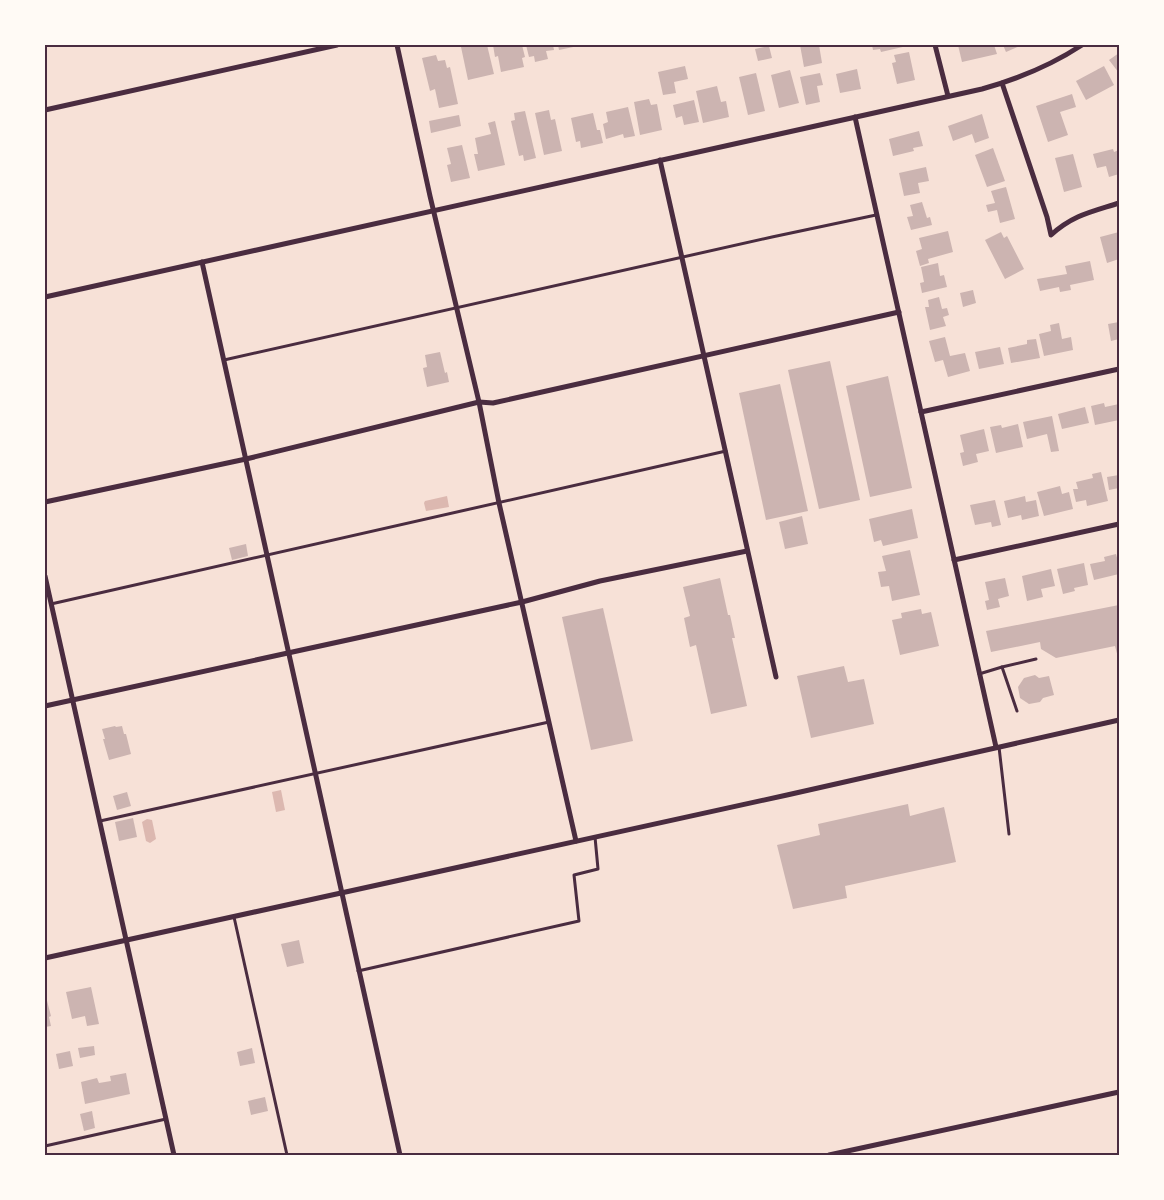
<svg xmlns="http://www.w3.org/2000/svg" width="1164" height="1200" viewBox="0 0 1164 1200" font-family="Rubik,sans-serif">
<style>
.water{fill:#dcb8b0}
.building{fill:#ccb4b1}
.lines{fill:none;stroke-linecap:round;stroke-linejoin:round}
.service{stroke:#4a2c40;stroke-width:3}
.minor{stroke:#4a2c40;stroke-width:5}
.neatline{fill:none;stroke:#4a2c40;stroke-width:2}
</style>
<rect width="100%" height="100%" fill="#f7e1d7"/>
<!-- water -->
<g class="water">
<polygon points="447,496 449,507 426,511 424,503 425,501"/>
<polygon points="281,790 285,810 276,812 272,792"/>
<polygon points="147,819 152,820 156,839 150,843 146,841 142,822"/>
</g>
<!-- building -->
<g class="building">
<polygon points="469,45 487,45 494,74 468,80 461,47"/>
<polygon points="493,45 522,45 525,57 522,58 524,67 501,72 498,56 495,57"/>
<polygon points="526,45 553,45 554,50 546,51 548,59 535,62 534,56 529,57"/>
<polygon points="558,45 578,45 578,46 559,50"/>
<polygon points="800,45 819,45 822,63 804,67"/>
<polygon points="872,45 907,45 907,46 881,52 880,49 873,50"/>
<polygon points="958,45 994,45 997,54 962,62"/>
<polygon points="1003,45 1022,45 1006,52"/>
<polygon points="769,46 772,58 758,61 755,49"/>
<polygon points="909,52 915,80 897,84 892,63 896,62 894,55"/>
<polygon points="1119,53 1119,73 1109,60"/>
<polygon points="436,55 438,61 445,60 447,68 450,67 458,104 439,108 435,89 430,91 422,58"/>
<polygon points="685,66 688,79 674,82 676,93 663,95 658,72"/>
<polygon points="1104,66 1114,85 1086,100 1076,81"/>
<polygon points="857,69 861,89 840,93 836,74"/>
<polygon points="790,70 799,103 779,108 771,75"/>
<polygon points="756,73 765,111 748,115 739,77"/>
<polygon points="820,73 823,85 817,86 820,102 806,105 800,77"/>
<polygon points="717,86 721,102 726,101 729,117 703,123 696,91"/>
<polygon points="1072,94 1076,107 1060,112 1068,135 1048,142 1036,106"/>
<polygon points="649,99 651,105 657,104 662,130 640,135 634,102"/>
<polygon points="694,100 699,122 684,125 682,116 676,118 673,105"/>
<polygon points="628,107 635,136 624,138 623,134 606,139 603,124 608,122 606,112"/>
<polygon points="549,110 551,120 555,119 562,151 544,155 535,113"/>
<polygon points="525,111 536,158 524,161 523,155 519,156 511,121 515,120 514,113"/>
<polygon points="593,113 597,130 600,130 603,143 581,148 580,141 576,142 571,118"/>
<polygon points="982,114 989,138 975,143 972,134 953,141 948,126"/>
<polygon points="459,115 461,126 431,133 429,121"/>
<polygon points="495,121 505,165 478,171 474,154 478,154 475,138 491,134 488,123"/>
<polygon points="919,131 923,146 913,148 914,151 893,156 889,139"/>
<polygon points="462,145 470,178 451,182 447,165 451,164 447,148"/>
<polygon points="993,148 1005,181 987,187 975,155"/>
<polygon points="1113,149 1114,152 1119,150 1119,174 1109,177 1106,166 1097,168 1093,154"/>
<polygon points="1073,154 1082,187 1064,192 1055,158"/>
<polygon points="926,167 929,181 918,183 920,193 904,196 899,173"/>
<polygon points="1006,187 1015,219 1000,223 997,210 988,212 986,205 995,203 991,191"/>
<polygon points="922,202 927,218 930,217 932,225 911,230 907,217 913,216 910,205"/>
<polygon points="948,231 953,252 928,259 929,263 920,266 916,251 922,249 919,238"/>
<polygon points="1001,232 1004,238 1007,236 1024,269 1005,279 985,240"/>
<polygon points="1119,232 1119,259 1107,263 1100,237"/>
<polygon points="1090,261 1094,280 1070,285 1071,290 1060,292 1059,287 1040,291 1037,279 1067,274 1065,266"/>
<polygon points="938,263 940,276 944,275 947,287 922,293 920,283 924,282 921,267"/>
<polygon points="973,290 976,303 963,307 960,293"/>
<polygon points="939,297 942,309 947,308 949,315 943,317 946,326 930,330 925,307 929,307 928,300"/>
<polygon points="1119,322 1119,339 1111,341 1108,324"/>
<polygon points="1059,323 1062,339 1071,337 1073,350 1044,356 1039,334 1051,331 1050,325"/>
<polygon points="945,337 950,356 965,353 970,371 948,377 943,360 935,362 929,341"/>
<polygon points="1036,339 1040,358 1011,363 1008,348 1027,344 1027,340"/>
<polygon points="1000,347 1004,364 979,369 975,352"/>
<polygon points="440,352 445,373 447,372 449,382 427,387 423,368 427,367 425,355"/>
<polygon points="830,361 860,500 819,509 788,370"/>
<polygon points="888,376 912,488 870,497 846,386"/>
<polygon points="780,384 808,511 766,520 739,393"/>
<polygon points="1104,403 1105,407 1119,404 1119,420 1095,425 1091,406"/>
<polygon points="1085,407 1089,423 1062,429 1058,414"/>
<polygon points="1052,416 1059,451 1051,452 1047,434 1027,439 1023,422"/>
<polygon points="1018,424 1023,447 996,453 990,427 1001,425 1002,428"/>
<polygon points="984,429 989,451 976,454 978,462 963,466 960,453 964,452 960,435"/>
<polygon points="1101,472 1108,501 1087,506 1086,500 1076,502 1073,489 1078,489 1076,482 1093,478 1092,474"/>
<polygon points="1119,475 1119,488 1109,490 1107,477"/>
<polygon points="1060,486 1062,494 1069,492 1073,509 1044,516 1037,492"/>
<polygon points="1025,496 1026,502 1036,500 1039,516 1022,520 1021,515 1008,518 1004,501"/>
<polygon points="995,500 1001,525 992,527 991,522 975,525 970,505"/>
<polygon points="912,509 918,538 883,546 881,540 874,542 869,519"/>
<polygon points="802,516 808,544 785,549 779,522"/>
<polygon points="246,544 248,556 232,560 229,548"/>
<polygon points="910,550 920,595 892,601 889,586 881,587 878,572 886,571 882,556"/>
<polygon points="1116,554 1119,565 1119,574 1094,580 1090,564 1105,561 1104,557"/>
<polygon points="1084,563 1088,585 1074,588 1075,591 1063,594 1057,569"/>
<polygon points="1051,569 1055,586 1041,589 1043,597 1027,601 1022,576"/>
<polygon points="720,578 728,615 730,615 735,638 732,638 747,706 711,714 696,645 690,647 684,618 690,616 683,587"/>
<polygon points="1005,578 1009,596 998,599 1000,607 987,610 985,601 989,600 985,582"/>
<polygon points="1119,605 1119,661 1115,646 1056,658 1041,649 1040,642 991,652 986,631"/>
<polygon points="603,608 633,741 591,750 562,617"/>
<polygon points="921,609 922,614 931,612 939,646 900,655 892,620 902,618 901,613"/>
<polygon points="844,666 848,682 864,679 874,724 811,738 797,676"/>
<polygon points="1035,675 1039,678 1049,676 1054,695 1043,698 1040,702 1029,704 1020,698 1018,687 1024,678"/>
<polygon points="115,726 116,727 122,726 124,734 126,734 131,754 109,760 103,739 105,739 102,729"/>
<polygon points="127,792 131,806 117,810 113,796"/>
<polygon points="908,804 910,816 944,807 956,862 845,886 847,898 793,909 777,845 820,835 818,824"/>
<polygon points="133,818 137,837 119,841 115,822"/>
<polygon points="299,940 304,963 287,967 281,944"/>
<polygon points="91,987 99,1024 87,1026 85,1016 72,1019 66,992"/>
<polygon points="45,993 51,1016 49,1017 51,1026 45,1027"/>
<polygon points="94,1046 95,1055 80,1058 78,1048"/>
<polygon points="252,1048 255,1063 240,1066 237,1052"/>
<polygon points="70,1051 73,1066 59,1069 56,1054"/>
<polygon points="126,1073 130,1094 85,1104 81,1082 97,1078 99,1083 111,1081 110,1076"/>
<polygon points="265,1097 268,1111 251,1115 248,1101"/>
<polygon points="92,1111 95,1128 84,1131 80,1114"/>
</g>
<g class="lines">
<!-- service -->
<g class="service">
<polyline points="224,360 772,237 876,215"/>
<polyline points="51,604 726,451"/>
<polyline points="1002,667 1017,711"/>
<polyline points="979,674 1002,667 1036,659"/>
<polyline points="999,747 1009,834"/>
<polyline points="100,821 549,722"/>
<polyline points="234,917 287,1155"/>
<polyline points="358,971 579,921 574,875 598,869 595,837"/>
<polyline points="45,1146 166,1119"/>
</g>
<!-- minor -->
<g class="minor">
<polyline points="397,45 430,196 479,402 499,503 576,841"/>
<polyline points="935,45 948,96"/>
<path d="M1002,83L1047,217L1051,235C1073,215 1091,212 1119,203"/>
<polyline points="45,110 337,45"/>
<polyline points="855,117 996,747"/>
<polyline points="660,160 776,677"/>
<polyline points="202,262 400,1155"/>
<path d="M45,297L982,89C1018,79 1050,66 1082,45"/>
<polyline points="921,412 1119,369"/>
<polyline points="45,502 246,459 479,402 493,403 899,312"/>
<polyline points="954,560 1119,524"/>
<polyline points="45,576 174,1155"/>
<polyline points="45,706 522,602 600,581 747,551"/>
<polyline points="45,958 787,795 1119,720"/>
<polyline points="829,1155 1119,1092"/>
</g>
</g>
<!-- border -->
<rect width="1164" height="1200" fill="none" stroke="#fffaf5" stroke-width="92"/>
<rect x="46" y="46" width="1072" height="1108" class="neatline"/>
</svg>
